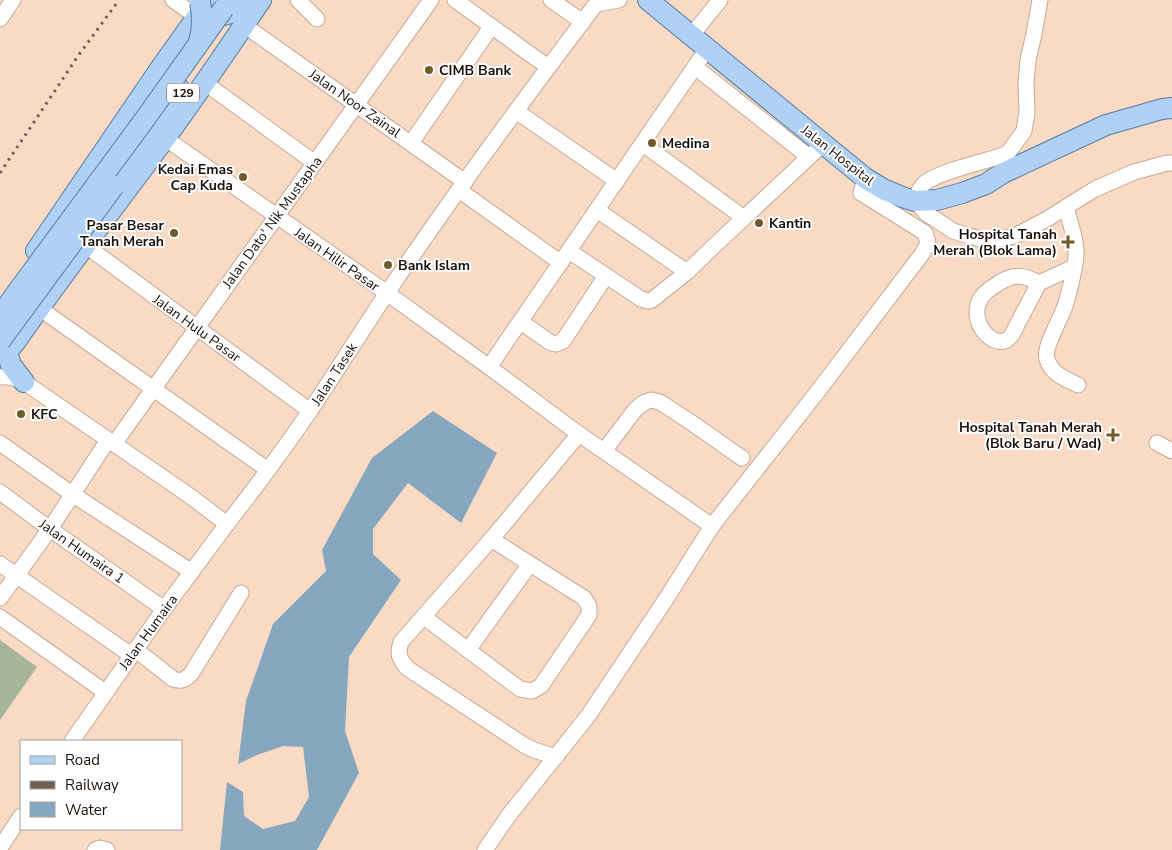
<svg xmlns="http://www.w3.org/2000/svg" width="1172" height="850" viewBox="0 0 1172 850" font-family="'Nunito Sans',sans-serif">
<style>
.green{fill:#a6b49a}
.water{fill:#86a7be}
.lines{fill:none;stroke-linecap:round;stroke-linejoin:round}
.minor-casing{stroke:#c7a995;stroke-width:17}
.major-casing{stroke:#587aa0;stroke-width:22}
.minor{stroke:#fff;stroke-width:15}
.major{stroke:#afd1f6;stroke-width:20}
.rail{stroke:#705e52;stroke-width:3;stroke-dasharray:2.5 5;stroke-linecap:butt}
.major-bridge-casing{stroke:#587aa0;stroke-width:22;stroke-linecap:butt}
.major-bridge{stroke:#afd1f6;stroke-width:20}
.poi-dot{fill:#73582a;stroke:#fff;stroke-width:2}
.labels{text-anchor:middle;stroke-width:4;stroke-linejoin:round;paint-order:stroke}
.shield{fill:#fff;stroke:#5f5854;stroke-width:1}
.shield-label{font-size:12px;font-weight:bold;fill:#1b110a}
.poi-label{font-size:14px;font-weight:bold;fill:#1b110a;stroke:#fff;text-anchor:start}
.street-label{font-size:14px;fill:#1b110a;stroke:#fff}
</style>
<rect width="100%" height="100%" fill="#f9dac5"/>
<!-- green -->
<polygon class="green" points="0,640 37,667 0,720"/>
<!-- water -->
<polygon class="water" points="433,411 497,453 461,523 408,483 373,529 373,554 401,580 349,657 345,731 359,773 317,850 220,850 227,782 243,792 244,816 263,829 295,821 309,797 303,747 283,746 257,755 238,764 246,701 273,624 326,571 322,550 372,458"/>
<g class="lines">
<!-- minor casing -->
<g class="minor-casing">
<g id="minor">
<polyline points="173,0 197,17"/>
<polyline points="298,0 317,19"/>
<polyline points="455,0 548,67"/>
<polyline points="551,0 583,22"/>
<path d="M1040,0L1034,34L1028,60L1026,84L1027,112L1024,131L1008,153L1001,156C985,161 934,173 924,184C919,188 917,195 915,201L926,213L953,231L969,236L984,240L1000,239L1015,236L1047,219L1095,189L1134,172L1167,163H1172"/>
<polyline points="596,4 619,0"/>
<polyline points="0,19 13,0"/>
<polyline points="244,25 465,182"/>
<polyline points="691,36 720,0"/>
<polyline points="695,67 809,157"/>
<polyline points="205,83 315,163"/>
<polyline points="516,111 617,181"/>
<polyline points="165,138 387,293 489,367 579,434 712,526"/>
<polyline points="411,143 491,27"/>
<polyline points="643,144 744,218"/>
<polyline points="459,190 561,263"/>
<path d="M1066,207C1070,223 1077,241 1076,257C1074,272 1070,290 1065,306C1061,319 1043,347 1047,359C1051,374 1066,379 1078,385"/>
<polyline points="597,210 687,272"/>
<polyline points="85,245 310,411"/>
<polyline points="569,251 641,299 648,301 652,300 687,272 715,245 823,144"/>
<path d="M1039,283C1032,296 1026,308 1019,321C1016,326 1014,334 1009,338C998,349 980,332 978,320C976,313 977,304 981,298C985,291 993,287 999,283C1014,273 1024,275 1039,283L1074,267"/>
<polyline points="39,308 268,470"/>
<polyline points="521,322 551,343 556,344 563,341 606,276"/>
<polyline points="489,367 707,49"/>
<path d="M0,377C9,376 16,378 24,382L190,496L227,524C256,487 284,449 310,411C336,372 361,332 387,293C453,195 524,99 596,4L597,0"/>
<polyline points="0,443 72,494 192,572"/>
<polyline points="1157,443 1172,451"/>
<polyline points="114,444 431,0"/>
<polyline points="604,451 635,410 643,403 651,400 660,402 692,423 742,458"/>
<polyline points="0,492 50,529 164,609"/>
<polyline points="0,564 131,655"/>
<polyline points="0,598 50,529 108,440"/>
<polyline points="0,617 105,692"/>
<polyline points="424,617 520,689 532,691 541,686 589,615 589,606 584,598 491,539"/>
<path d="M135,649L173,679C181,682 185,680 191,674L241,593"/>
<polyline points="468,650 530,564"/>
<polyline points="72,741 164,609 227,524"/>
<path d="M556,757L534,750L524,745L407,668C399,658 397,654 401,642L494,536L579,434"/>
<polyline points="0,848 21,816"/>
<polyline points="95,850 100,848 107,850"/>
<polyline points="485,850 509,815 588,716 666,599 712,526 815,395 922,254 928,243 925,233 861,193 865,178"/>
</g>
</g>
<!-- major casing -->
<g class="major-casing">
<g id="major">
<polyline points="648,0 865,178 883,189 902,197 915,201 937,200 962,193 986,184 1003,173 1106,125 1162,109 1172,108"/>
<polyline points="219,16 231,13 241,0"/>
<polyline points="114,186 134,153 179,88"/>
<polyline points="36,251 160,69 207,3"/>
<path d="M24,382L11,365L7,352L16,341C64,272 116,205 166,137C199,92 230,46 261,0"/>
</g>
</g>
<!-- minor -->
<use href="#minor" class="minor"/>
<!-- major -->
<use href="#major" class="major"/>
<!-- rail -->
<polyline class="rail" points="0,173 78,56 119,0"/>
<!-- major-bridge casing -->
<g class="major-bridge-casing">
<g id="major-bridge">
<path d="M199,42C203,28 203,16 200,2"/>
<polyline points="0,317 15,295 145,119 224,8"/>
<polyline points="0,341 114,186"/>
</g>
</g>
<!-- major-bridge -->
<use href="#major-bridge" class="major-bridge"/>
</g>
<!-- markers -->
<g class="poi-dot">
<circle cx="429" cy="70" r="5"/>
<circle cx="652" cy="143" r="5"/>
<circle cx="243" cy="177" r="5"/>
<circle cx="759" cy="223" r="5"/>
<circle cx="174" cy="233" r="5"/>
<path d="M1065.5 234.5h5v5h5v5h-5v5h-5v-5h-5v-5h5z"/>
<circle cx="388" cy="265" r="5"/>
<circle cx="21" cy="414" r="5"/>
<path d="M1110.5 427.5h5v5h5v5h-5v5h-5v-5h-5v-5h5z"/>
</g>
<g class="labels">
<!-- shield labels -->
<rect class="shield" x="167" y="83.5" width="32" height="19" rx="4"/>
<g class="shield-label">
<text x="183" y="97">129</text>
</g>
<!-- poi labels -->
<g class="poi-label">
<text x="439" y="75">CIMB Bank</text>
<text x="662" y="148">Medina</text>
<text x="233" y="174" text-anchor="end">Kedai Emas<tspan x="233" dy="16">Cap Kuda</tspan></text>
<text x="769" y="228">Kantin</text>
<text x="164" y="230" text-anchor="end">Pasar Besar<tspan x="164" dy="16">Tanah Merah</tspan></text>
<text x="1057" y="239" text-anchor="end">Hospital Tanah<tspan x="1057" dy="16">Merah (Blok Lama)</tspan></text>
<text x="398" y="270">Bank Islam</text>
<text x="31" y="419">KFC</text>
<text x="1102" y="432" text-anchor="end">Hospital Tanah Merah<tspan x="1102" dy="16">(Blok Baru / Wad)</tspan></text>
</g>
<!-- street labels -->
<g class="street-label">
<text transform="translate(355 103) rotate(35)" y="5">Jalan Noor Zainal</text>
<text transform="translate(838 155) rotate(38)" y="5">Jalan Hospital</text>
<text transform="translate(272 222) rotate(-54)" y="5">Jalan Dato' Nik Mustapha</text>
<text transform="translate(337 259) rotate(35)" y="5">Jalan Hilir Pasar</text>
<text transform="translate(197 328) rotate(36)" y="5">Jalan Hulu Pasar</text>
<text transform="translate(334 374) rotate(-57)" y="5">Jalan Tasek</text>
<text transform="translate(82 551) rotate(35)" y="5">Jalan Humaira 1</text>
<text transform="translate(148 632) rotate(-54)" y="5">Jalan Humaira</text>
</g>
</g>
<!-- legend -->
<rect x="20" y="740" width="162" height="90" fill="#ffffff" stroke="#a4a09d"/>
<rect x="30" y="756" width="25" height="8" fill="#afd1f6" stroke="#a4a09d"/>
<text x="65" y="765" font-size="15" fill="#1b110a">Road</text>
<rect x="30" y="781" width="25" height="8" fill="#705e52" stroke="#a4a09d"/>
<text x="65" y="790" font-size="15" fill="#1b110a">Railway</text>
<rect x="30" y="802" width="25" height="15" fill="#86a7be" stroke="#a4a09d"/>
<text x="65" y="815" font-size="15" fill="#1b110a">Water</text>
</svg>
